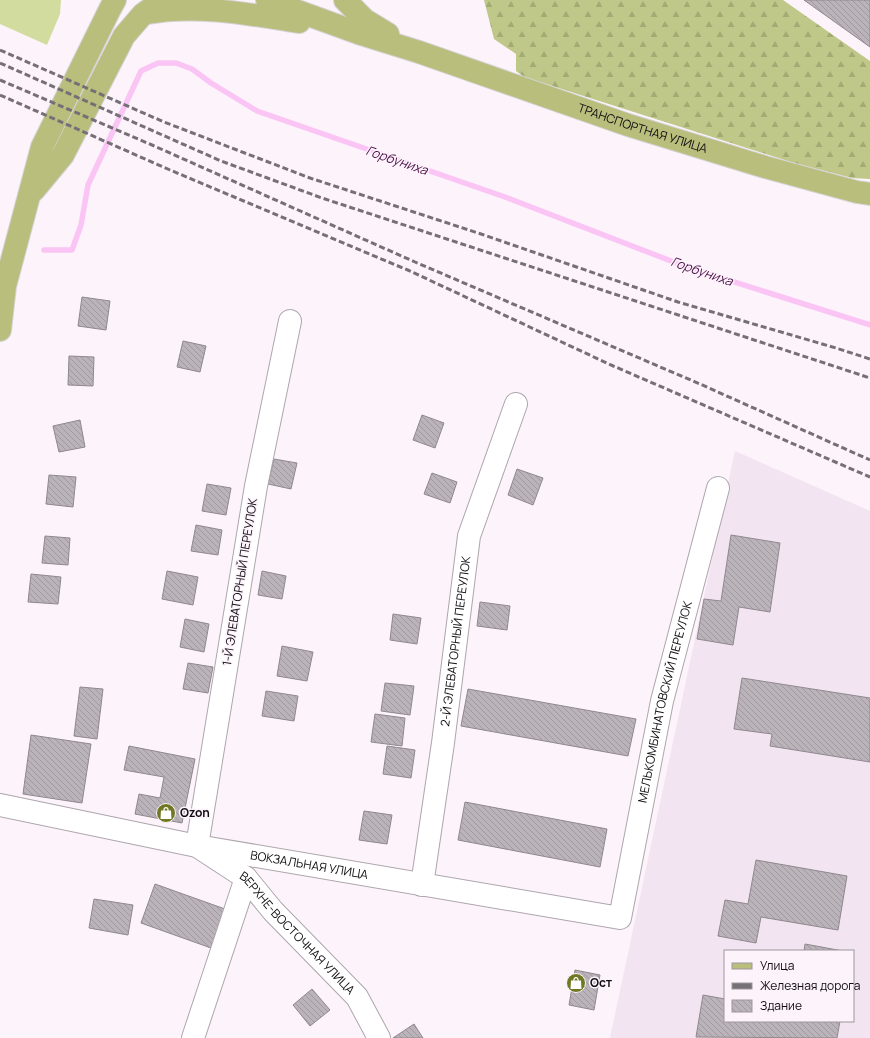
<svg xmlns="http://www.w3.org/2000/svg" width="870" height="1038" viewBox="0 0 870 1038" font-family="Manrope,sans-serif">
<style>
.built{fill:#f2e4f0;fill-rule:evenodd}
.grass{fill:#d3dc9f}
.forest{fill:url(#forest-firs)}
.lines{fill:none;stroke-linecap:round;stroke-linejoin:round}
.stream{stroke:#fac5f4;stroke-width:5.5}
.building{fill:url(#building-back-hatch);stroke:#8f888e}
.minor-casing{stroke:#aea6ad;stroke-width:24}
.major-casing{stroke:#d4d3d4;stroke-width:24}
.minor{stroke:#fff;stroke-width:22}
.major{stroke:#b9be7d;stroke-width:22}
.rail{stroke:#757075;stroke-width:3;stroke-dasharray:6 3;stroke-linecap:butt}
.labels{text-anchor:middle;stroke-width:3;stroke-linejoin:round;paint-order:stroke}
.street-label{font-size:12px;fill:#0f0c0f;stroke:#fcf3fb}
.poi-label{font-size:12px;font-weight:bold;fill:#0f0c0f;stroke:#fcf3fb;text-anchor:start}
.water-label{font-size:13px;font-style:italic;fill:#4e124b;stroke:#fcf3fb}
</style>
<defs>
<pattern id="forest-firs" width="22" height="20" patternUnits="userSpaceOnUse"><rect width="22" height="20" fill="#bfc888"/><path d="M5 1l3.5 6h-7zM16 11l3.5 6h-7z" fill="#a3ab74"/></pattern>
<pattern id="building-back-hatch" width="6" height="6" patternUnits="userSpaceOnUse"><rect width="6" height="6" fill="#bbb3ba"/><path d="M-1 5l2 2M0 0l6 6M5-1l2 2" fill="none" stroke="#a0999f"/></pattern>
</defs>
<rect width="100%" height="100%" fill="#fcf3fb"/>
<!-- built -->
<path class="built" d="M735,451L870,511V1038H610ZM725,951H853V1021H725Z"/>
<!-- grass -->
<polygon class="grass" points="0,0 61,0 60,14 47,45 0,24"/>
<!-- forest -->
<polygon class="forest" points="484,0 783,0 870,61 870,179 852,178 794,163 524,77 516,71 516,54 494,39"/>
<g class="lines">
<!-- stream -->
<polyline class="stream" points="44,250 72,250 81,225 88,185 141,71 158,63 176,63 192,69 211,83 257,111 505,197 684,266 870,325"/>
</g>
<!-- building -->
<g class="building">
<polygon points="804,0 870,0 870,47"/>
<polygon points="82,297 110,301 106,330 78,326"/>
<polygon points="183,341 206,346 200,372 177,367"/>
<polygon points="69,356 94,357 93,386 68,385"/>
<polygon points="422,415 444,423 435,448 413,440"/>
<polygon points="80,420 85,447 59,452 53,426"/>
<polygon points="274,459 297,463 291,489 268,484"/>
<polygon points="517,469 543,478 533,505 508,495"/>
<polygon points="432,473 457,482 450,503 424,494"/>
<polygon points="49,475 76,477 73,507 46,504"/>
<polygon points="207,484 231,488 226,515 202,511"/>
<polygon points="196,525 222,530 218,555 191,551"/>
<polygon points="731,535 780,543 770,612 739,607 733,645 697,639 704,599 721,601"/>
<polygon points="45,536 70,538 68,565 42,563"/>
<polygon points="167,571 198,577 193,605 162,599"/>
<polygon points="262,571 286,576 282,599 258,595"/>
<polygon points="31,574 61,577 58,604 28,602"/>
<polygon points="480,602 510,606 507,630 477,626"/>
<polygon points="393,614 421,618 417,644 390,640"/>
<polygon points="185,619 209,624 204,652 180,647"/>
<polygon points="282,646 313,652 307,681 277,676"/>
<polygon points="188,663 213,667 208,693 183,689"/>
<polygon points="742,678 870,698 870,762 770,746 772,734 734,729"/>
<polygon points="385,683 414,686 410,715 381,711"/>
<polygon points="80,687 103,689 97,739 74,736"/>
<polygon points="468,689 636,719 628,756 461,726"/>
<polygon points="266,691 298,696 294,721 262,716"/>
<polygon points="375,714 405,718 402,746 371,742"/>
<polygon points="31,735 91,744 82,803 23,794"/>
<polygon points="129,746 195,759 182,823 135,814 139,794 160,798 164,777 124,770"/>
<polygon points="387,746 415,750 411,778 383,774"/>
<polygon points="465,802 607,829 600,867 458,840"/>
<polygon points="364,811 392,815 387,844 359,840"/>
<polygon points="756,860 847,876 838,930 761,917 756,943 718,936 725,900 748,904"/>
<polygon points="155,884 225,909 211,948 141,923"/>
<polygon points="94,899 133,905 128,935 89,928"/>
<polygon points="805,944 843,951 804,951"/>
<polygon points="575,970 600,975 594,1010 569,1005"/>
<polygon points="312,989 330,1010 310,1026 293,1005"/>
<polygon points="703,995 725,999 725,1021 840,1021 837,1038 696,1037"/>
<polygon points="414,1024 423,1038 393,1038"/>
</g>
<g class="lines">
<!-- minor casing -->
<g class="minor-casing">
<g id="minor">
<path id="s1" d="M290,321L256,486L197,846L246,878L273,911L357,997L379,1038"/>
<path id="s2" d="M0,805L197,846L620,918L662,701L718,488"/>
<path id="s3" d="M422,885L443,743L469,536L516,404"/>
<polyline points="193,1038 246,878"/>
</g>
</g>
<!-- major casing -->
<g class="major-casing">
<g id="major">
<path id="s4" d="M267,0L358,33L419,52L628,125L765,167L857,192L870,194"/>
<polyline points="345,0 365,20 388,34"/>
<path d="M147,13C197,4 249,14 299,22"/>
<polyline points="34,190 63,155 124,36 143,14 163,0"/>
<polyline points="0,330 5,286 42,147 110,9 115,0"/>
</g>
</g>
<!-- minor -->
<use href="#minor" class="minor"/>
<!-- major -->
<use href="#major" class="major"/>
<!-- rail -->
<g class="rail">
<polyline points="0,50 164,122 310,178 481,234 678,302 836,348 870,359"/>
<polyline points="0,63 221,161 322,198 870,378"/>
<polyline points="0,80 152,145 415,262 700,384 870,460"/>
<polyline points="0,95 170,170 410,271 611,365 870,477"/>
</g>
</g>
<!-- icons -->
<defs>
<g id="shop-disc" transform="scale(1)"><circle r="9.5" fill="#717823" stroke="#fcf3fb"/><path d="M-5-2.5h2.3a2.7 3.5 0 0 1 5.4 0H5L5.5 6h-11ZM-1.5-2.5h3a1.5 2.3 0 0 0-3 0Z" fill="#fff"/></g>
</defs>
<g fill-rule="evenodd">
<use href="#shop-disc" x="166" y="813"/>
<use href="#shop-disc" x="576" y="983"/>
</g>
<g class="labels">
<!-- street labels -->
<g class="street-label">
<text dy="4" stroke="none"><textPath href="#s4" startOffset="397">ТРАНСПОРТНАЯ УЛИЦА</textPath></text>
<text transform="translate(240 582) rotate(-81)" y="4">1-Й ЭЛЕВАТОРНЫЙ ПЕРЕУЛОК</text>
<text dy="4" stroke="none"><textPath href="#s3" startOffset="246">2-Й ЭЛЕВАТОРНЫЙ ПЕРЕУЛОК</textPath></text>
<text dy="4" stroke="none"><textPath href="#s2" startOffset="851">МЕЛЬКОМБИНАТОВСКИЙ ПЕРЕУЛОК</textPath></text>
<text dy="4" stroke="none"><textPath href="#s2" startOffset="315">ВОКЗАЛЬНАЯ УЛИЦА</textPath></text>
<text dy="4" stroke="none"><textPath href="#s1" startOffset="667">ВЕРХНЕ-ВОСТОЧНАЯ УЛИЦА</textPath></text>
</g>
<!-- poi labels -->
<g class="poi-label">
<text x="180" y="817">Ozon</text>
<text x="590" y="987">Ост</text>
</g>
<!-- water labels -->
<g class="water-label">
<text transform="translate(397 160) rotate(19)" y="5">Горбуниха</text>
<text transform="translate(702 271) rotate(19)" y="5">Горбуниха</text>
</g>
</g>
<!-- legend -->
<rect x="724" y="950" width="130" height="72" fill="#fcf3fb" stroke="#9d979d"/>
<rect x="732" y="963" width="20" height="6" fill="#b9be7d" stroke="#9d979d"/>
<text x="760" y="970" font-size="12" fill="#0f0c0f">Улица</text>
<rect x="732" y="983" width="20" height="6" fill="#757075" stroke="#9d979d"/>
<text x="760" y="990" font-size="12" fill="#0f0c0f">Железная дорога</text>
<rect x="732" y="1000" width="20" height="12" fill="url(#building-back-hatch)" stroke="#9d979d"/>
<text x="760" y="1010" font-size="12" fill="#0f0c0f">Здание</text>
</svg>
